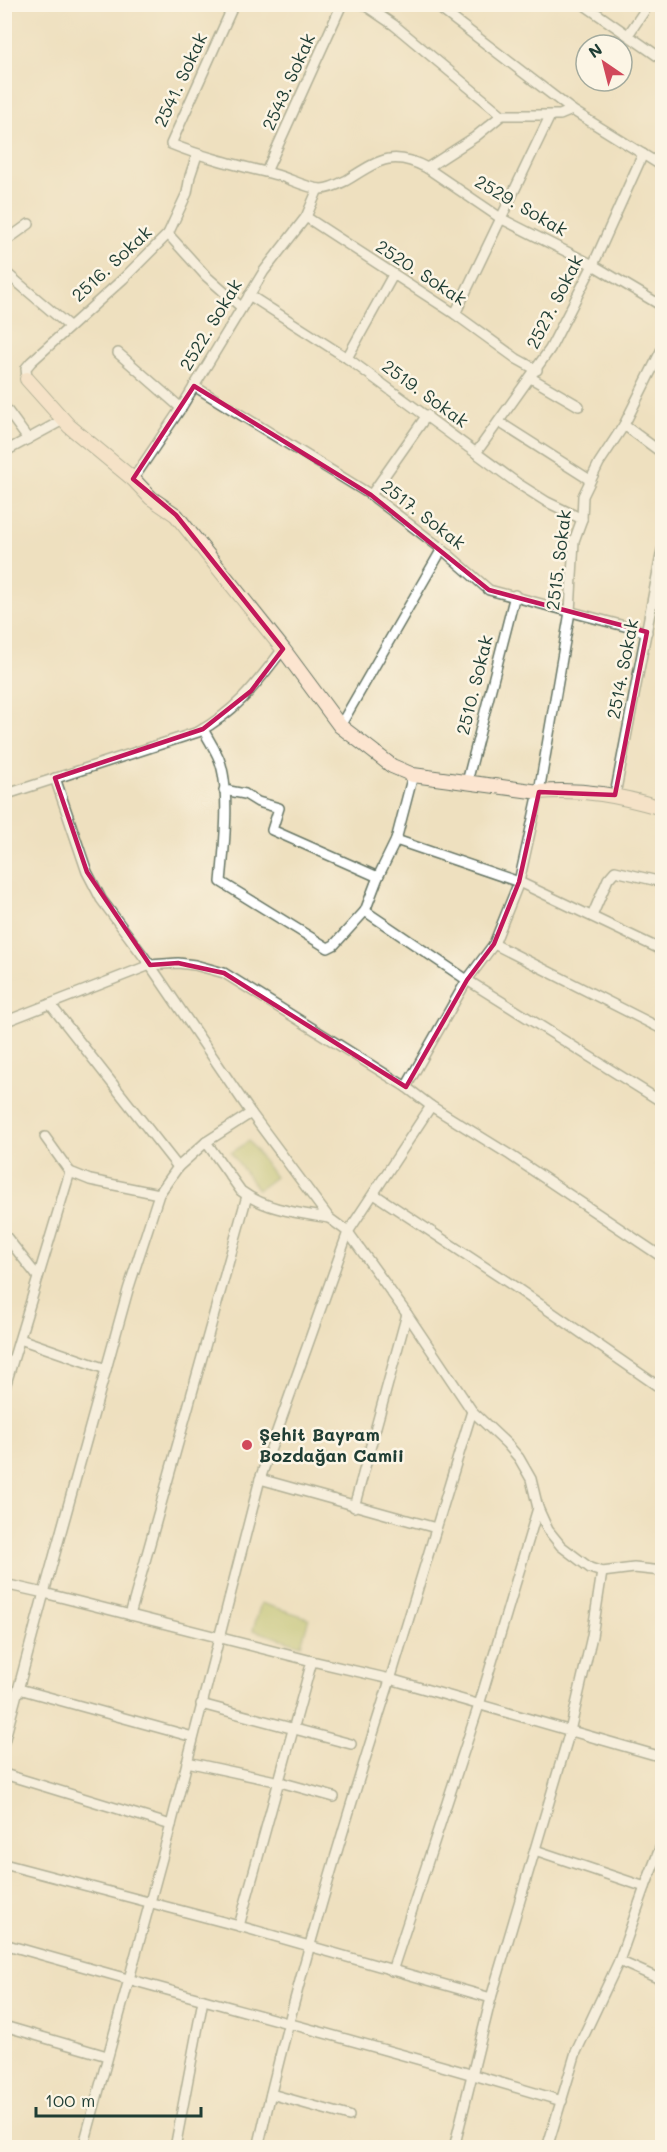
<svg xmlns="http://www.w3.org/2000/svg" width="667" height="2152" viewBox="0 0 667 2152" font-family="Mali,sans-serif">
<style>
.green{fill:#adbc5f;stroke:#667c4a;stroke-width:1.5}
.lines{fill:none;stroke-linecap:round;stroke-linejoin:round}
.street-casing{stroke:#677665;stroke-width:12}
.secondary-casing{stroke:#677665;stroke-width:16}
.street{stroke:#fff;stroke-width:9}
.secondary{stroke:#fce5d0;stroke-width:14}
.marked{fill:none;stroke:#c2185b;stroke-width:4.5;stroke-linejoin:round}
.poi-dot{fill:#d1495b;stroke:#fcf5e5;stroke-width:2}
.labels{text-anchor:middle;stroke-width:5;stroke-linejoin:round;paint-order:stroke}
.street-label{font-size:18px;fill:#1f3d34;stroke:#fcf5e5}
.poi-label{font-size:18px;font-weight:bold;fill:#1f3d34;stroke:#fcf5e5;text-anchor:start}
</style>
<rect width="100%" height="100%" fill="#fcf5e5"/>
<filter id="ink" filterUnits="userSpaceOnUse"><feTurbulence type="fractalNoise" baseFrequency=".0167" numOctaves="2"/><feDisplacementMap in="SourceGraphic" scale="12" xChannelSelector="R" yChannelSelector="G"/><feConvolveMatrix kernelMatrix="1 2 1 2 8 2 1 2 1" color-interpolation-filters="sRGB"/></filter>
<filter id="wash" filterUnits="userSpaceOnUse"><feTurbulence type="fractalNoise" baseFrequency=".008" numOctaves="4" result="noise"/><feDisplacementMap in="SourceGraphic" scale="24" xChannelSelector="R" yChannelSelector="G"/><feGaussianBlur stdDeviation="1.35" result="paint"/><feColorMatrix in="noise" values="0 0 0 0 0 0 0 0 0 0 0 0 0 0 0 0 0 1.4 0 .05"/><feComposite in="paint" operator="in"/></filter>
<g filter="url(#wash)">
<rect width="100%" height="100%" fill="#eee0bf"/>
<!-- green -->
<g class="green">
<polygon points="249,1141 275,1177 258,1190 231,1153"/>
<polygon points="261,1603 309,1618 301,1645 253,1630"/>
</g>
</g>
<g filter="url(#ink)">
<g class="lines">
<!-- street casing -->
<g class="street-casing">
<g id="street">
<path d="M234,4L171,144C205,158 241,166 277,175C291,179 306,188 321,189C330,189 339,184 347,180C378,161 392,149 427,168L475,137L502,115H560L572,110"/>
<polyline points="363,4 394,25 502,115"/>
<polyline points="434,4 572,110 662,166"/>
<polyline points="583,4 662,59"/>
<polyline points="628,35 649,4"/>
<polyline points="427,168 502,219 593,265 662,306"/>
<polyline points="266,172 342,4"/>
<polyline points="306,217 455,314 517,359 537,370"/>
<polyline points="168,234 206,276 241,307"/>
<polyline points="4,242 29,224"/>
<polyline points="4,271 69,326"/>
<polyline points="249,295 347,358 517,483 547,502 582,519"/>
<polyline points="455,314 550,116"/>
<polyline points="118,353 181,408"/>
<polyline points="347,358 393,275"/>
<polyline points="531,378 579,406"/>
<polyline points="27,379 26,368 31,362 123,279 168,234 187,193 190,176 197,155"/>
<polyline points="194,386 371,495 442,549 489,590 647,632"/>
<polyline points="4,406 28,439"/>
<polyline points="499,422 590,480"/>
<polyline points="624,425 662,453"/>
<polyline points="4,452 63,420"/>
<polyline points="476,453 550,349 593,265 643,154"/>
<polyline points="133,479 181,408 264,271 306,217 318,189"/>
<polyline points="371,495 427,415"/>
<polyline points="340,726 442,549"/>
<path d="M203,729C208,739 215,749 219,759C231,789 224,849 221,882L328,948L334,945L365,911L378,877L396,840L413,775"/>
<polyline points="55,778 87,872 101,899 150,965 251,1113 329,1218 348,1232 407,1314 472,1411 507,1444 519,1458 531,1479 538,1508 548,1530 561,1546 590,1568 602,1572 634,1568 662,1571"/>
<polyline points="467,782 515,595"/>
<polyline points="224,790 245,794 258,802 279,808 272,830 378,877"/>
<path d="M4,795L198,732C238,710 256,684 283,649"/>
<polyline points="615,795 662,550"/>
<polyline points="396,840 519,882 662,950"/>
<polyline points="365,911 467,980 662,1102"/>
<polyline points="592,916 608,879 615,871 662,882"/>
<polyline points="494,944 662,1029"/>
<polyline points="50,1004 178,1167"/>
<polyline points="4,1022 150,965 178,963 195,965 224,973 406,1087 431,1106 510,1155 662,1257"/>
<polyline points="406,1087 467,980 494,944 519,882 539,792 570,612 574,541 582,519 583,496 599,463 624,425 662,349"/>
<polyline points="45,1137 70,1172 90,1180 159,1194"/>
<path d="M206,1142L241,1191C266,1210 299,1213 329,1218"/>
<polyline points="374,1194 515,1287 662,1389"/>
<polyline points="4,1234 38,1277"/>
<polyline points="20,1339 106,1369"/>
<polyline points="4,1390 70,1172"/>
<polyline points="260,1479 436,1528"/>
<polyline points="354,1507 407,1314"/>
<polyline points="4,1584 44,1593 128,1290 159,1194 178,1167 206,1142 251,1113"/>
<polyline points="130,1615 247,1196"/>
<polyline points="19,1689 193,1737"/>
<polyline points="201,1704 351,1744"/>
<polyline points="4,1742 44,1593 312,1661 390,1679 662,1757"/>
<polyline points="187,1762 280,1782 334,1797"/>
<polyline points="4,1774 171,1825"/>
<polyline points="535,1850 645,1887"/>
<polyline points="4,1864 239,1926 491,1998"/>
<polyline points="239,1926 312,1661"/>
<path d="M4,1944C190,1998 377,2045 562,2101"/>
<polyline points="619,1961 662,1980"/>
<polyline points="392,1971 479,1705 538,1508"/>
<polyline points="4,2026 107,2056"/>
<polyline points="271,2094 349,2116"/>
<polyline points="83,2148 171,1825 260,1479 348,1232 431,1106"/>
<polyline points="175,2148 203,2000"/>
<path d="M258,2148C294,1990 341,1834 390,1680C418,1591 444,1501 472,1411"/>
<polyline points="454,2148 491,1998 570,1731 592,1636 602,1572"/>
<polyline points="547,2148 576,2052 619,1961 645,1887 662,1843"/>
</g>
</g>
<!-- secondary casing -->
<g class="secondary-casing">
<path id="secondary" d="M27,379L69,426L133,479L151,498L176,515L283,649L340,726L361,742L392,766L413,775L539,792C583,788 621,796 662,808"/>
</g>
<!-- street -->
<use href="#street" class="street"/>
<!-- secondary -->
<use href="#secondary" class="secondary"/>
</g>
</g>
<!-- marked area -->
<path d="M0 0H667V2152H0ZM194,386L371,495L489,590L647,632L615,795L539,792L519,882L494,944L467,980L406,1087L224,973L178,963L150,965L87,872L55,778L203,729L251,691L283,649L176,515L133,479Z" fill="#eee0bf" fill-opacity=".55" fill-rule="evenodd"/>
<path class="marked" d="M194,386L371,495L489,590L647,632L615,795L539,792L519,882L494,944L467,980L406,1087L224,973L178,963L150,965L87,872L55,778L203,729L251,691L283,649L176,515L133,479Z"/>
<!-- markers -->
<circle class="poi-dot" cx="247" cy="1445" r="6"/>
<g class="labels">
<!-- street labels -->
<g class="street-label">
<text transform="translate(181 80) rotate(-65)" y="6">2541. Sokak</text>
<text transform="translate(289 82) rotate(-66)" y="6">2543. Sokak</text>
<text transform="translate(521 206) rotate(30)" y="6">2529. Sokak</text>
<text transform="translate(112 264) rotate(-43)" y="6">2516. Sokak</text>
<text transform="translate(421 273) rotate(33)" y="6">2520. Sokak</text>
<text transform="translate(555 302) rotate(-63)" y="6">2527. Sokak</text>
<text transform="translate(211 325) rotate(-59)" y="6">2522. Sokak</text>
<text transform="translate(425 394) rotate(36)" y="6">2519. Sokak</text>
<text transform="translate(423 515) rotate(38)" y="6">2517. Sokak</text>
<text transform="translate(559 560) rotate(-83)" y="6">2515. Sokak</text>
<text transform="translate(623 669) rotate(-79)" y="6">2514. Sokak</text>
<text transform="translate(475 685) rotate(-76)" y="6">2510. Sokak</text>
</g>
<!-- poi labels -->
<g class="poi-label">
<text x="259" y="1441">Şehit Bayram<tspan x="259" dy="21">Bozdağan Camii</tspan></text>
</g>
</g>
<!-- margin -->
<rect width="667" height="2152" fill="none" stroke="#fcf5e5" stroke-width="24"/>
<!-- north arrow -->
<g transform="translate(604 63) rotate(325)"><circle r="28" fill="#fcf5e5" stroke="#a4ab9e" stroke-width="1.5"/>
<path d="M0-4.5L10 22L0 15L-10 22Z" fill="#d1495b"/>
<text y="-9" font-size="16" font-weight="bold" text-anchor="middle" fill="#1f3d34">N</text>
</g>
<!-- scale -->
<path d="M36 2107v9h165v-9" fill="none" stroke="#1f3d34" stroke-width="3"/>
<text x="45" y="2107" font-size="18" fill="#1f3d34" stroke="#fcf5e5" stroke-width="4.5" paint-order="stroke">100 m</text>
</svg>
